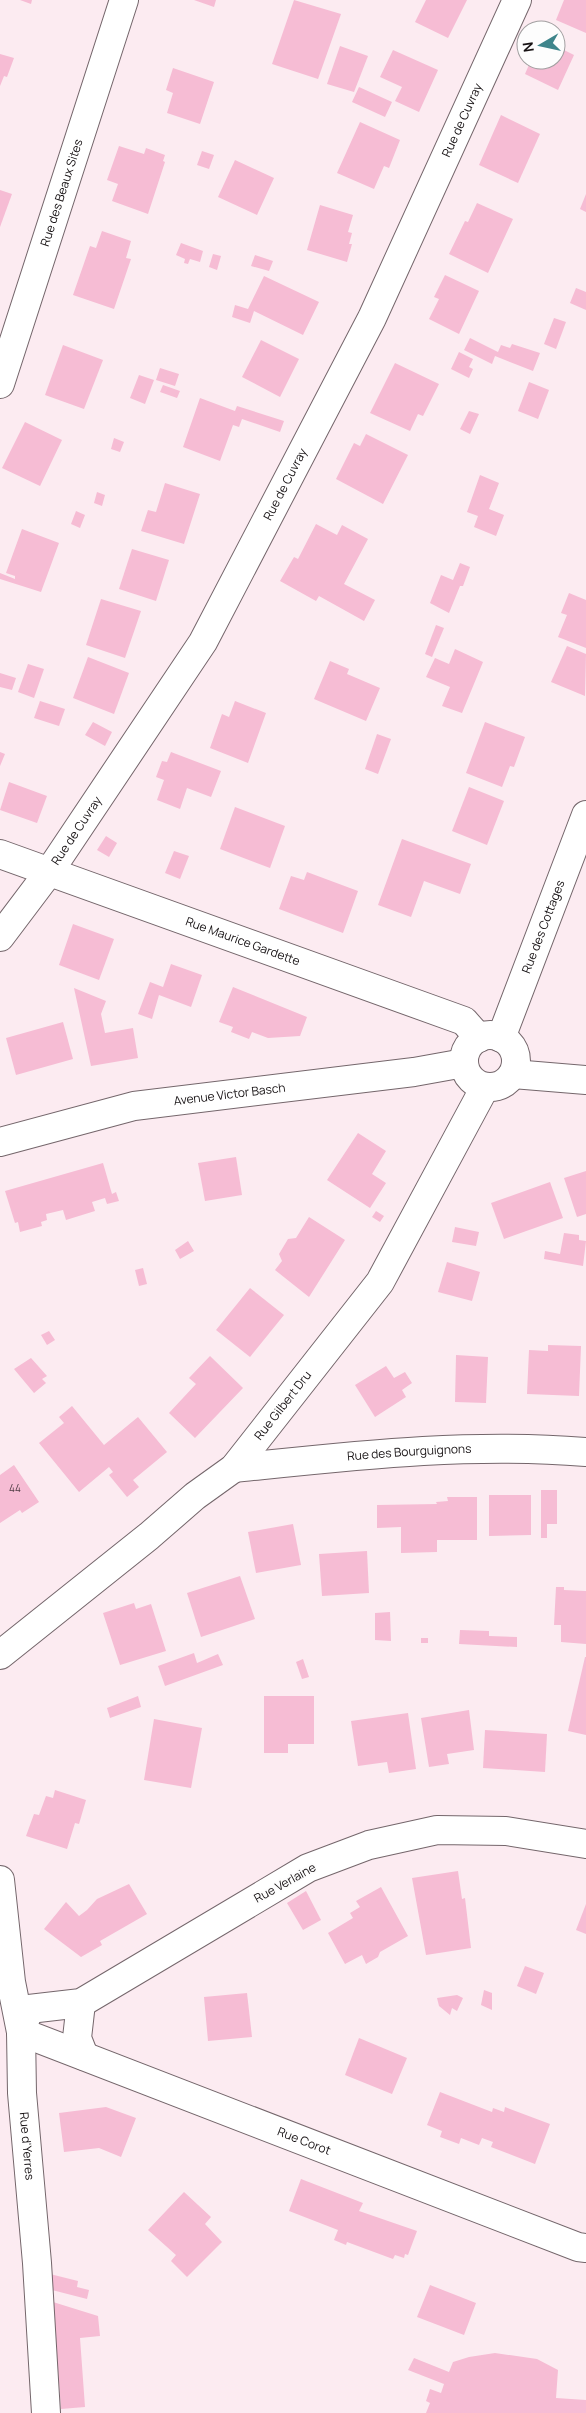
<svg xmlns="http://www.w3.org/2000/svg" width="586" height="2413" viewBox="0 0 586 2413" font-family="Manrope,sans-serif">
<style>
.building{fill:#f6bcd4}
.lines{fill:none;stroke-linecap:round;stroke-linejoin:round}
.minor-casing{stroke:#74666b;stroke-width:30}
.tertiary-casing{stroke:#74666b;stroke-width:30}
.minor{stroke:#fff;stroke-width:28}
.tertiary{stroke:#fff;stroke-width:28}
.labels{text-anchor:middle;stroke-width:4;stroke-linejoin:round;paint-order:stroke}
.number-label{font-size:10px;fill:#4f3c44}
.street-label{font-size:12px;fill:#171214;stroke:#fdfdfd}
</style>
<rect width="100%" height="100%" fill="#fcebf1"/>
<!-- building -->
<g class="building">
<polygon points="20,0 32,0 31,4"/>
<polygon points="194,0 216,0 214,7"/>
<polygon points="294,0 341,14 318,79 272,64"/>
<polygon points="426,0 467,0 448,38 415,22"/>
<polygon points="564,0 586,0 586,33 556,20"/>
<polygon points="340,46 368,56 354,92 327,84"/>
<polygon points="556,46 574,55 558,90 525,74 531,60 556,60"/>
<polygon points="393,50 438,70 419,112 395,101 402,87 380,77"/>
<polygon points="0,54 14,58 7,77 4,76 0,86"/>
<polygon points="173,68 214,82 200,124 167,113 173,93 166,90"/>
<polygon points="359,87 392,102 385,117 352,102"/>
<polygon points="501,115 540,134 518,183 479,165"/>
<polygon points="360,122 400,140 389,168 384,166 374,189 337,173"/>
<polygon points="119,146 144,154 146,148 165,155 163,161 165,162 148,214 112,201 118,184 107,180"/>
<polygon points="202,151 214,155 209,169 197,165"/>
<polygon points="235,160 274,178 257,215 218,197"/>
<polygon points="0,190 12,194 0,227"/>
<polygon points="586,194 586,212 580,209"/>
<polygon points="477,203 513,219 488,273 449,254 465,221 468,222"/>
<polygon points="320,205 353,215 348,232 352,233 349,244 352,244 347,262 307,250"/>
<polygon points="102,231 131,241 126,258 131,259 114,309 73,295 90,246 96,248"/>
<polygon points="181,243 203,251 200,262 190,259 188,264 184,263 185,259 176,255"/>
<polygon points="213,254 221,256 217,270 209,267"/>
<polygon points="255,255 273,261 269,271 251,266"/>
<polygon points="445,275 479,291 459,334 429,319 439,299 434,297"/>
<polygon points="264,276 319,302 303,335 254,311 250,323 232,317 235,305 248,309"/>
<polygon points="576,288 586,292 586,310 570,303"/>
<polygon points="554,318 566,322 556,349 544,344"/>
<polygon points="470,338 498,352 501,345 510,348 512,344 540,353 533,371 495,356 492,364 464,350"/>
<polygon points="261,340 299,359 280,397 242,377"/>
<polygon points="63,345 103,360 84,409 45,395"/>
<polygon points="459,352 473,359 469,367 473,369 469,378 451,369"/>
<polygon points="395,363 439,384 423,416 418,414 410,431 370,413"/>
<polygon points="160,368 179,374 175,386 156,380"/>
<polygon points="139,375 154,380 145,404 130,398"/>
<polygon points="529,382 549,390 538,419 518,411"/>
<polygon points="163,385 180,391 177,398 160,392"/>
<polygon points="200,398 235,411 237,406 284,421 280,432 242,419 239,427 233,425 220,461 183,447"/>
<polygon points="469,411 479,414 470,434 460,429"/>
<polygon points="25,422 62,440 40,486 2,468"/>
<polygon points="366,434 408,455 383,504 336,479 354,443 360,446"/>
<polygon points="114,438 124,442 120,452 111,449"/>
<polygon points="480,475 499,483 489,509 504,515 496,536 474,527 478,516 467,512"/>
<polygon points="165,483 200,494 184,544 141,531 148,510 156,512"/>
<polygon points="97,492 105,495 102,506 94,503"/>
<polygon points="76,511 85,515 80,528 71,524"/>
<polygon points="316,524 337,535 342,525 368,539 344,584 375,600 364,621 319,596 316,601 280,581 294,557 298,559"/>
<polygon points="22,529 59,543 41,592 0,579 0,573 15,579 15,576 6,573"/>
<polygon points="132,549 169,560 156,601 119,589"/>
<polygon points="460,563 470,567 463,586 460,586 449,613 430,603 441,575 453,580"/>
<polygon points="569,593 586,600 586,648 558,637 567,615 561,613"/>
<polygon points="101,599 141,611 125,658 86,645"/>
<polygon points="436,625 444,628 432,657 425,654"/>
<polygon points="567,646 586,654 585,696 551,682"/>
<polygon points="455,649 483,662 462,713 442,706 450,687 426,677 435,658 449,664"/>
<polygon points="88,657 129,673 114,714 73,698"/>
<polygon points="330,661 349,669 347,674 380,688 366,721 314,699"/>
<polygon points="28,664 44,669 34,698 18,692"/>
<polygon points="0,673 16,678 12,690 0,687"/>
<polygon points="40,701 65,709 59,726 34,718"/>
<polygon points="235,701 266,713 248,763 210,748 222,714 229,717"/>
<polygon points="93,722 112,732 105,746 85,735"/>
<polygon points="485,722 525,737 514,767 510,766 502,787 466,773"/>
<polygon points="377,734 391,739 378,774 365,769"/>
<polygon points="0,752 5,754 0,766"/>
<polygon points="171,752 221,771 211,797 187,788 180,809 157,800 164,780 156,777 162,761 167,762"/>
<polygon points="9,782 47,796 37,823 0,810"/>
<polygon points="469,787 504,801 487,845 452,831"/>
<polygon points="235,807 285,826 270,868 220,849"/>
<polygon points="106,836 117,843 109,857 97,850"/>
<polygon points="402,839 471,864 460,894 424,881 411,917 378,905"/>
<polygon points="174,851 189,856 180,879 165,873"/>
<polygon points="307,872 358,891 343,933 279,909 291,876 304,880"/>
<polygon points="73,924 114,939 99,980 59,965"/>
<polygon points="171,964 202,975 191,1007 159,995 152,1019 138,1014 150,982 163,987"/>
<polygon points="233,987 307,1017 300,1036 268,1038 252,1032 249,1039 231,1032 233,1027 219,1022"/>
<polygon points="74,988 106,1001 101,1014 105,1033 133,1028 138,1058 91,1066"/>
<polygon points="63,1022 73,1059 16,1075 6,1038"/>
<polygon points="358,1133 386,1151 372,1174 386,1183 370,1208 327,1180"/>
<polygon points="236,1157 242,1195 205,1201 198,1163"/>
<polygon points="103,1163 112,1194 116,1192 119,1201 107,1204 105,1198 92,1202 95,1211 66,1220 63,1210 46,1214 47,1220 41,1222 42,1226 20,1232 18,1222 15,1223 5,1191"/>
<polygon points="586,1171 586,1214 577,1217 564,1178"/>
<polygon points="550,1182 563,1218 504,1239 491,1203"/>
<polygon points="376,1211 384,1216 380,1222 372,1217"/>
<polygon points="309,1217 345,1240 309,1297 275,1270 282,1261 279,1254 288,1239 296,1238"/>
<polygon points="455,1227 479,1232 476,1246 452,1242"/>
<polygon points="564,1233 579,1235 579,1240 586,1241 583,1266 544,1259 545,1251 560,1254"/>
<polygon points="188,1241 194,1251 180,1259 175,1250"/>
<polygon points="447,1262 480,1272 472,1301 438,1292"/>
<polygon points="143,1268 147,1284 139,1286 135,1270"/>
<polygon points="250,1288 284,1315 250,1357 216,1330"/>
<polygon points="49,1331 55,1340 47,1345 41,1335"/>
<polygon points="548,1345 581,1346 579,1396 527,1394 529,1350 548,1351"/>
<polygon points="456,1355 488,1357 486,1403 455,1402"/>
<polygon points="210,1356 243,1388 195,1438 169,1413 196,1384 189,1378"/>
<polygon points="31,1358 47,1376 42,1379 46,1383 34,1393 14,1369"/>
<polygon points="386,1366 394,1378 405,1372 412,1383 402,1390 406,1397 375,1417 355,1385"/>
<polygon points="72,1406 104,1445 138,1417 167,1452 133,1480 139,1487 127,1497 109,1475 113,1472 109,1467 79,1492 39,1443 64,1423 59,1417"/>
<polygon points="14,1465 39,1502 22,1513 20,1510 0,1523 0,1475"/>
<polygon points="541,1490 557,1490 557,1524 547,1524 547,1538 541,1538"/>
<polygon points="489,1495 531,1495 531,1535 489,1536"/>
<polygon points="447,1497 477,1497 477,1540 437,1540 437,1552 401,1553 401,1527 377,1528 377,1505 437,1504 436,1502 448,1501"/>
<polygon points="293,1524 301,1565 256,1573 248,1532"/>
<polygon points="367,1551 369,1593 322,1596 319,1554"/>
<polygon points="240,1576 255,1619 201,1637 187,1593"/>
<polygon points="556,1587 564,1587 564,1590 586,1591 586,1644 561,1642 561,1625 554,1625"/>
<polygon points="134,1603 136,1609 151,1604 166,1651 120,1665 103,1613"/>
<polygon points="390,1612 391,1641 375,1640 375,1613"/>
<polygon points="460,1630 489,1631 489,1636 517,1637 517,1647 459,1644"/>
<rect x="421" y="1638" width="7" height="5"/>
<polygon points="194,1653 197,1663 218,1654 223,1665 165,1686 158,1666"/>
<polygon points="585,1657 586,1657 586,1735 568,1731"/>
<polygon points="303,1659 309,1677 302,1679 296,1662"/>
<polygon points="138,1696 141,1707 110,1718 107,1708"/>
<polygon points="264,1696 314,1696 314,1744 288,1744 288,1753 264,1753"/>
<polygon points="469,1710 474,1750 447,1754 449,1764 429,1767 421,1718"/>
<polygon points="408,1713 416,1769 389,1773 387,1762 358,1766 351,1721"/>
<polygon points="154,1719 202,1728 191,1788 144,1780"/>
<polygon points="485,1730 547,1734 545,1772 483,1768"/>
<polygon points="55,1790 86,1800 79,1824 75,1823 67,1849 26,1836 34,1814 39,1815 46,1796 53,1798"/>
<polygon points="458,1871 462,1899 465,1898 471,1948 426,1955 412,1878"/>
<polygon points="129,1884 147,1914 100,1941 102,1945 81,1957 44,1929 66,1902 79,1916 87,1910 97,1899"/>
<polygon points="381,1887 408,1936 380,1952 378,1957 366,1964 362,1955 345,1964 328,1933 353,1918 350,1913 360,1907 356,1901"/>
<polygon points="306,1891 321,1920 303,1930 287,1903"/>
<polygon points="586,1904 586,1934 576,1930"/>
<polygon points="525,1966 544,1973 536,1994 517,1986"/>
<polygon points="484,1990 492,1993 492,2010 481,2005"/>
<polygon points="247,1993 252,2037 208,2041 204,1997"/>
<polygon points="457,1995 463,1998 457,2011 452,2008 450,2015 439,2006 437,1998"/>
<polygon points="359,2038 407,2058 392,2094 345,2075"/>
<polygon points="440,2092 492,2112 493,2108 504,2112 505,2107 550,2124 535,2164 491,2147 493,2142 482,2138 479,2145 461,2138 459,2144 440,2137 442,2131 427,2125"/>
<polygon points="106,2107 136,2118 121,2157 99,2148 64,2152 59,2113"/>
<polygon points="301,2179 363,2203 359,2211 417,2231 408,2255 405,2254 404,2258 395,2255 393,2259 347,2242 346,2245 334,2240 338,2230 289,2211"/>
<polygon points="184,2192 211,2217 205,2224 222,2242 187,2277 171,2261 176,2255 148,2230"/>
<polygon points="50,2274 78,2281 77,2287 89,2290 87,2299 52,2290"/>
<polygon points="430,2285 476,2303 464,2335 417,2317"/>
<polygon points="53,2302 98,2316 100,2336 80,2338 85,2407 61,2409"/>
<polygon points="495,2353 537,2359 558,2370 556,2398 586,2400 586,2413 426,2413 430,2403 426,2401 430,2389 441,2393 444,2384 408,2370 414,2358 449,2372 453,2362 469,2357"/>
</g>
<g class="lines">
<!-- minor casing -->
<g class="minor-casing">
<g id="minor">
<path id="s1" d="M0,384L124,0"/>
<path id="s2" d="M0,854L464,1021L479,1038"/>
<path id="s3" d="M0,937L49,872L203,642L372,318L517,0"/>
<circle cx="490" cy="1061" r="26"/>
<path id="s4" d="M501,1038L586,815"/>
<polyline points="513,1074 586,1080"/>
<path id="s5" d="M0,1142L134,1106L414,1072L464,1063"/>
<path id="s6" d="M234,1468C351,1456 468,1442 586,1452"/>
<path id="s7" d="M0,1655L149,1536L195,1496L234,1468L380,1282L485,1087"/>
<path id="s8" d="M586,1844L506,1831L437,1830L369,1845L308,1868L81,2003L29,2009L21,2032L578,2247L586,2248"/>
<polyline points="81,2003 77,2038 84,2056"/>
</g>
</g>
<!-- tertiary casing -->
<g class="tertiary-casing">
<g id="tertiary">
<path id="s9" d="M0,1880L11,1982L21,2032L22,2093L37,2263L46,2413"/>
</g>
</g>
<!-- minor -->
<use href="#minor" class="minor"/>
<!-- tertiary -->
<use href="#tertiary" class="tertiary"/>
</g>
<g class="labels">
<!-- number labels -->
<g class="number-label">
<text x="15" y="1492">44</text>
</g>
<!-- street labels -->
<g class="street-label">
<text dy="4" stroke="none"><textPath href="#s3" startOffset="941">Rue de Cuvray</textPath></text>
<text dy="4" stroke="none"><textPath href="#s1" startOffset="201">Rue des Beaux Sites</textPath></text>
<text dy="4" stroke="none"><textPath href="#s3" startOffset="536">Rue de Cuvray</textPath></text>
<text dy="4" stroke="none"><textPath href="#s3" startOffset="131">Rue de Cuvray</textPath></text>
<text dy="4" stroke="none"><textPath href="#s4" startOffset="119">Rue des Cottages</textPath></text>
<text dy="4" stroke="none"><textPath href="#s2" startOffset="258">Rue Maurice Gardette</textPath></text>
<text dy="4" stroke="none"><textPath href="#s5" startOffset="235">Avenue Victor Basch</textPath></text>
<text dy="4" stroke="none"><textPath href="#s7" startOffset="379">Rue Gilbert Dru</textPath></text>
<text dy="4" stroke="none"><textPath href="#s6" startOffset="176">Rue des Bourguignons</textPath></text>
<text transform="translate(285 1883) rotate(-29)" y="4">Rue Verlaine</text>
<text dy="4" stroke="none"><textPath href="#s8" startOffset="929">Rue Corot</textPath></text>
<text dy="4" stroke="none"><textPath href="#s9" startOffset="268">Rue d'Yerres</textPath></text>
</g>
</g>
<!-- north arrow -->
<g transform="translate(541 45) rotate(261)"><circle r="24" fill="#fdfdfd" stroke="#a19fa0"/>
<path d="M0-4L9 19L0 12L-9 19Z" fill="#3e858b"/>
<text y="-8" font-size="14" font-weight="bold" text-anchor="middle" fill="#171214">N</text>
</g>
</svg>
